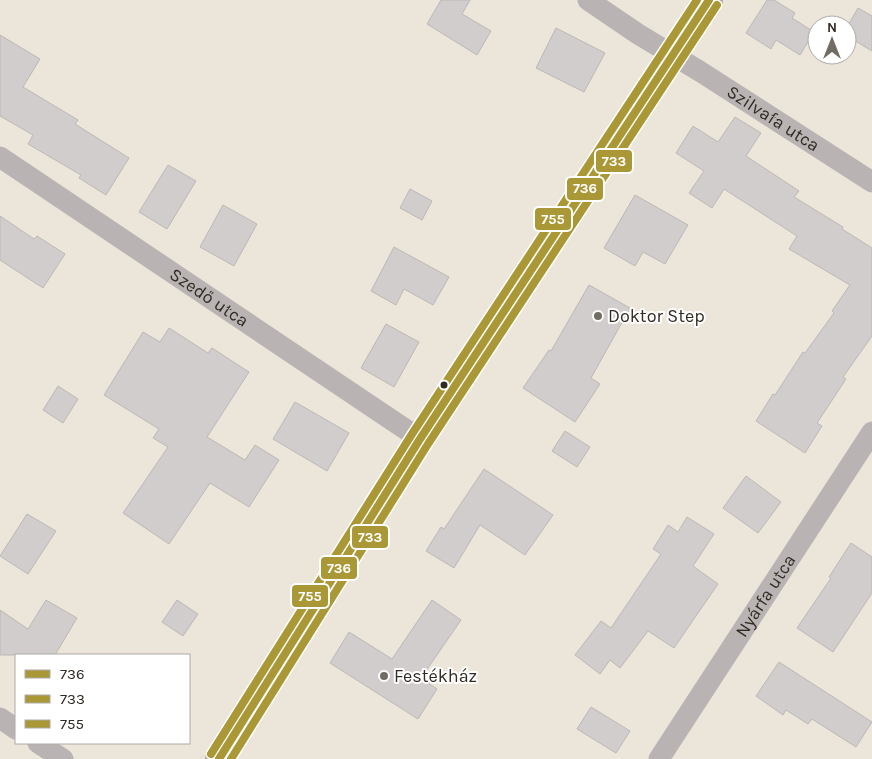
<svg xmlns="http://www.w3.org/2000/svg" width="872" height="759" viewBox="0 0 872 759" font-family="Karla,sans-serif">
<style>
.building{fill:#d0cdcc;stroke:#bbb8b6}
.lines{fill:none;stroke-linecap:round;stroke-linejoin:round}
.minor{stroke:#b9b4b3;stroke-width:21}
.secondary{stroke:#b0aaa9;stroke-width:28}
.bus-1-casing{stroke:#fff;stroke-width:11}
.bus-2-casing{stroke:#fff;stroke-width:11}
.bus-3-casing{stroke:#fff;stroke-width:11}
.bus-1{stroke:#aa9837;stroke-width:8}
.bus-2{stroke:#aa9837;stroke-width:8}
.bus-3{stroke:#aa9837;stroke-width:8}
.poi-dot{fill:#726c63;stroke:#fff;stroke-width:2}
.bus-dot{fill:#312b24;stroke:#fff;stroke-width:2}
.labels{text-anchor:middle;stroke-width:4;stroke-linejoin:round;paint-order:stroke}
.street-label{font-size:18px;fill:#312b24;stroke:#fff}
.poi-label{font-size:18px;fill:#312b24;stroke:#fff;text-anchor:start}
.line-badge{stroke:#fff;stroke-width:2}
.badge-label{font-size:14px;text-anchor:middle;font-weight:bold;fill:#fff}
</style>
<rect width="100%" height="100%" fill="#ece5d9"/>
<!-- building -->
<g class="building">
<polygon points="441,0 470,0 462,14 491,31 477,55 427,24"/>
<polygon points="767,0 774,0 795,13 792,18 814,32 800,55 776,40 771,49 746,33"/>
<polygon points="858,8 872,16 872,51 847,36 847,27"/>
<polygon points="556,28 605,53 584,92 536,68"/>
<polygon points="0,35 40,59 23,87 78,120 75,124 129,158 106,195 79,178 81,175 28,144 33,135 0,116"/>
<polygon points="735,117 761,133 746,156 799,191 794,197 843,227 842,229 872,248 872,336 843,377 846,379 817,423 822,426 805,453 756,421 773,394 775,395 803,352 805,353 834,313 832,311 850,285 789,249 797,236 724,189 712,208 689,193 704,171 676,153 693,126 718,142"/>
<polygon points="168,165 196,181 167,229 139,212"/>
<polygon points="410,189 432,201 422,220 400,208"/>
<polygon points="635,195 688,225 665,264 643,252 635,266 604,248"/>
<polygon points="223,205 257,224 234,266 200,247"/>
<polygon points="0,216 34,239 37,236 65,254 43,288 0,260"/>
<polygon points="394,247 449,277 433,305 404,289 396,305 371,291"/>
<polygon points="589,285 630,308 591,378 600,384 575,422 523,388 549,350 551,351"/>
<polygon points="386,324 419,342 394,387 361,368"/>
<polygon points="169,328 208,353 212,348 249,372 207,437 245,460 255,445 279,460 249,507 210,483 169,544 123,513 168,447 153,438 159,429 104,395 143,332 160,342"/>
<polygon points="58,386 78,399 63,423 43,410"/>
<polygon points="295,402 349,433 327,471 273,439"/>
<polygon points="565,431 590,447 577,467 552,451"/>
<polygon points="484,469 553,515 525,555 480,525 454,568 426,551 441,527 444,529"/>
<polygon points="746,476 781,502 758,533 723,508"/>
<polygon points="27,514 56,531 28,574 0,556"/>
<polygon points="687,517 714,534 693,566 718,584 674,648 648,631 620,668 610,660 600,674 575,655 601,621 611,628 661,554 653,549 668,525 678,532"/>
<polygon points="851,543 872,557 872,593 833,652 797,628 831,578 829,577"/>
<polygon points="46,600 77,618 55,655 0,655 0,610 28,629"/>
<polygon points="177,600 198,614 183,636 162,622"/>
<polygon points="432,600 461,620 421,678 437,689 418,719 330,663 349,632 392,659"/>
<polygon points="779,662 872,722 856,747 812,719 808,724 786,710 783,715 756,696"/>
<polygon points="591,707 630,731 616,753 577,729"/>
</g>
<g class="lines">
<!-- minor -->
<g class="minor">
<path id="s1" d="M588,0L638,34L701,72L872,182"/>
<path id="s2" d="M0,157L420,439"/>
<polyline points="0,718 16,729"/>
<polyline points="38,743 63,759"/>
<path id="s3" d="M659,759L872,432"/>
</g>
<!-- secondary -->
<polyline class="secondary" points="219,759 420,439 709,0"/>
<!-- bus-1 casing -->
<g class="bus-1-casing">
<polyline id="bus-1" points="219,759 420,439 709,0"/>
</g>
<!-- bus-2 casing -->
<g class="bus-2-casing">
<polyline id="bus-2" points="231,759 428,444 717,5"/>
</g>
<!-- bus-3 casing -->
<g class="bus-3-casing">
<polyline id="bus-3" points="211,754 412,434 697,0"/>
</g>
<!-- bus-1 -->
<use href="#bus-1" class="bus-1"/>
<!-- bus-2 -->
<use href="#bus-2" class="bus-2"/>
<!-- bus-3 -->
<use href="#bus-3" class="bus-3"/>
</g>
<!-- markers -->
<g class="poi-dot">
<circle cx="598" cy="316" r="5"/>
<circle cx="384" cy="676" r="5"/>
</g>
<circle class="bus-dot" cx="444" cy="385" r="4.5"/>
<g class="labels">
<!-- street labels -->
<g class="street-label">
<text dy="6" stroke="none"><textPath href="#s1" startOffset="220">Szilvafa utca</textPath></text>
<text dy="6" stroke="none"><textPath href="#s2" startOffset="252">Szedő utca</textPath></text>
<text dy="6" stroke="none"><textPath href="#s3" startOffset="195">Nyárfa utca</textPath></text>
</g>
<!-- poi labels -->
<g class="poi-label">
<text x="608" y="322">Doktor Step</text>
<text x="394" y="682">Festékház</text>
</g>
</g>
<g class="line-badge">
<rect x="595" y="149" width="38" height="24" rx="5" fill="#aa9837"/>
<rect x="566" y="177" width="38" height="24" rx="5" fill="#aa9837"/>
<rect x="534" y="207" width="38" height="24" rx="5" fill="#aa9837"/>
<rect x="351" y="525" width="38" height="24" rx="5" fill="#aa9837"/>
<rect x="320" y="556" width="38" height="24" rx="5" fill="#aa9837"/>
<rect x="291" y="584" width="38" height="24" rx="5" fill="#aa9837"/>
</g>
<g class="badge-label">
<text x="614" y="166">733</text>
<text x="585" y="193">736</text>
<text x="553" y="224">755</text>
<text x="370" y="542">733</text>
<text x="339" y="573">736</text>
<text x="310" y="601">755</text>
</g>
<!-- legend -->
<rect x="15" y="654" width="175" height="90" fill="#ffffff" stroke="#adaaa7"/>
<rect x="25" y="670" width="25" height="8" fill="#aa9837" stroke="#adaaa7"/>
<text x="60" y="679" font-size="15" fill="#312b24">736</text>
<rect x="25" y="695" width="25" height="8" fill="#aa9837" stroke="#adaaa7"/>
<text x="60" y="704" font-size="15" fill="#312b24">733</text>
<rect x="25" y="720" width="25" height="8" fill="#aa9837" stroke="#adaaa7"/>
<text x="60" y="729" font-size="15" fill="#312b24">755</text>
<!-- north arrow -->
<g transform="translate(832 40)"><circle r="24" fill="#ffffff" stroke="#adaaa7"/>
<path d="M0-4L9 19L0 12L-9 19Z" fill="#726c63"/>
<text y="-8" font-size="14" font-weight="bold" text-anchor="middle" fill="#312b24">N</text>
</g>
</svg>
